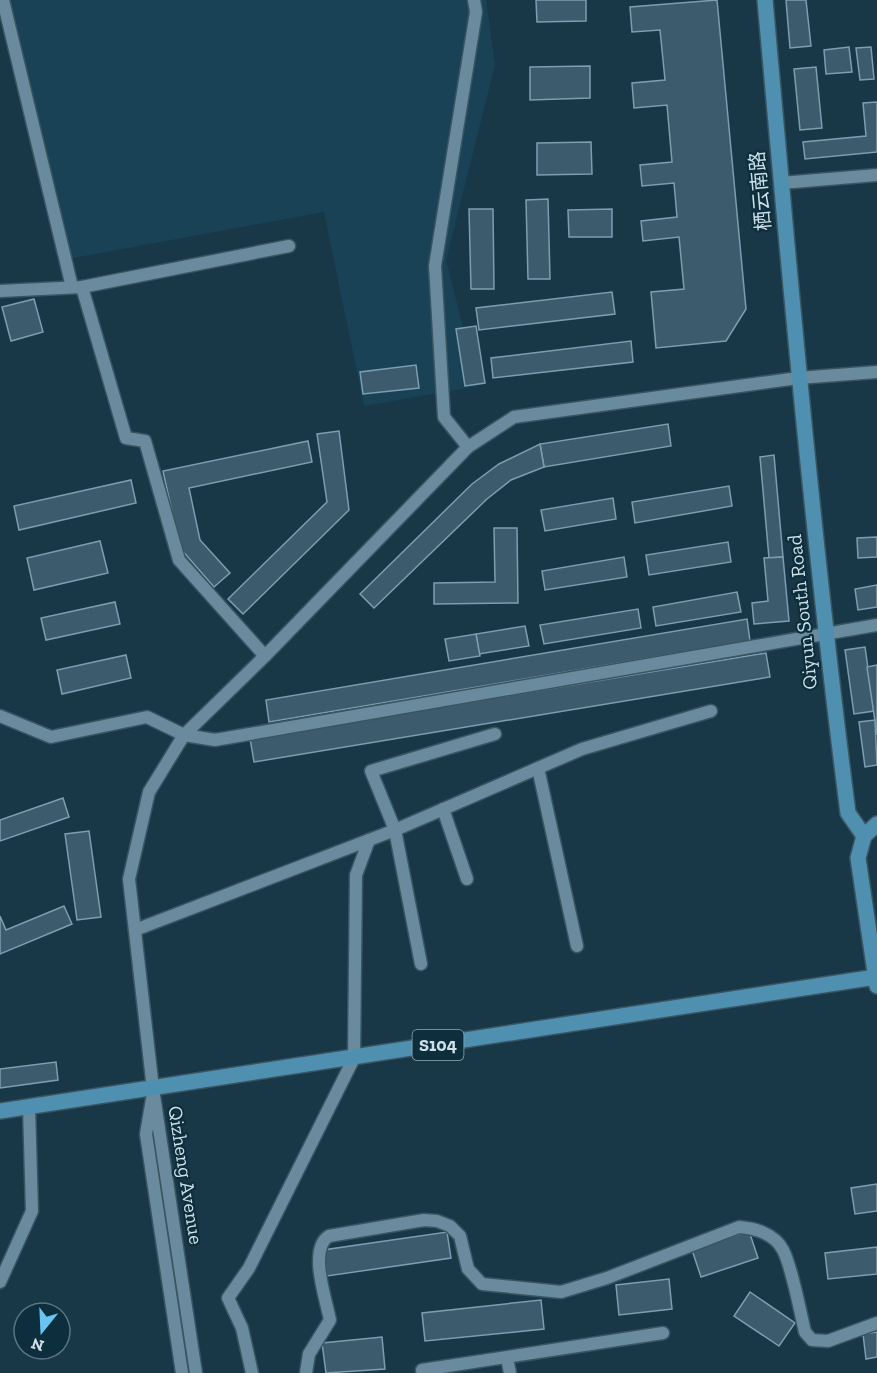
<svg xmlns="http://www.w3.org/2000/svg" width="877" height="1373" viewBox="0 0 877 1373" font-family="'Zilla Slab','Noto Sans SC',serif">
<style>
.built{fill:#1a4256}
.building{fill:#3c5c6d;stroke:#7c9eb1;stroke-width:1.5}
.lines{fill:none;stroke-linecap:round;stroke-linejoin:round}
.minor-casing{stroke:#3a5562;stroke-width:15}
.major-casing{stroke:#3a5562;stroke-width:18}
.minor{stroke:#698b9d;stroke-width:12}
.major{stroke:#4f8faf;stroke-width:15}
.labels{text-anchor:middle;stroke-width:4.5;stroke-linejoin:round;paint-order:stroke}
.shield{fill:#0d2e3d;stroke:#94aab5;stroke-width:1.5}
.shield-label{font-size:18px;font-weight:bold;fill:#cedfe9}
.street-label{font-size:20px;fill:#cedfe9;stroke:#0d2e3d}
</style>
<rect width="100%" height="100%" fill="#183848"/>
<!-- built -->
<polygon class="built" points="0,0 486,0 495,65 446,260 478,386 364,406 324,212 62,260"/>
<!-- building -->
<g class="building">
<polygon points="536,0 586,0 586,21 537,22"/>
<polygon points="717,0 746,309 726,341 656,348 651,292 684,289 679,237 643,241 641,221 677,217 674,183 642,186 640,165 672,162 667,105 634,108 632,83 665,80 660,30 632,32 630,7"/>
<polygon points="786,0 806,0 811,46 790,48"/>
<polygon points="849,47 852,72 826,74 824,50"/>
<polygon points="871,47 874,79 860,80 856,48"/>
<polygon points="590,66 590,98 530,100 530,67"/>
<polygon points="816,67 822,128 800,130 794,69"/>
<polygon points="877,102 877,152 805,159 803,142 866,136 863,103"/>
<polygon points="591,142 592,174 537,175 537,143"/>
<polygon points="548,199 550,279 528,279 526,200"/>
<polygon points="469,209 493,209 494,289 471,289"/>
<polygon points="612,209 612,237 569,237 568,210"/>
<polygon points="612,292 615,314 479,330 476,308"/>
<polygon points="34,299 43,332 11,341 2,307"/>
<polygon points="476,326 485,383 465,386 456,329"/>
<polygon points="631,341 633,362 493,378 491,358"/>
<polygon points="416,365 419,388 363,394 360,372"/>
<polygon points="668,424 671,446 544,467 540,444"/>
<polygon points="339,431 349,510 243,614 228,599 327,502 317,434"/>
<polygon points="308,441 312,462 189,488 200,540 230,573 214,587 180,548 163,471"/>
<polygon points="540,444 544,467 511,480 487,499 374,608 360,594 472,484 499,464"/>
<polygon points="774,455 783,557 769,558 760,457"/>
<polygon points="131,480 136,503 19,530 14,506"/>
<polygon points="729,486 732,506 635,523 632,502"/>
<polygon points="613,498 616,519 545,531 541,510"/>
<polygon points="494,528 517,528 518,603 434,604 434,583 495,582"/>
<polygon points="877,537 877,557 858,558 857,538"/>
<polygon points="100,541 108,573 34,590 27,558"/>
<polygon points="728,542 731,562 649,575 646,555"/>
<polygon points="624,557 627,577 545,590 542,571"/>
<polygon points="783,557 789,621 754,624 752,603 768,601 764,558"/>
<polygon points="877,585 877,607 858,610 855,589"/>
<polygon points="737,592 741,612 656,626 653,607"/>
<polygon points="115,602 120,624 46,640 41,618"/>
<polygon points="638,609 641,628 544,644 540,625"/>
<polygon points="747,619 750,641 269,722 266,700"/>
<polygon points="525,626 529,646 479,654 476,634"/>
<polygon points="476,634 480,656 449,661 445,639"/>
<polygon points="865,647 874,711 854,714 845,650"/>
<polygon points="766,653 770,677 254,762 250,738"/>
<polygon points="126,655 131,678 62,694 57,670"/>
<polygon points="877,665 877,735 867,667"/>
<polygon points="875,720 877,765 865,767 859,722"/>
<polygon points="63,798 69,817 0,841 0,820"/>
<polygon points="89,831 101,917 77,920 65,834"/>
<polygon points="64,906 72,924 0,954 0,916 6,930"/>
<polygon points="56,1062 58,1080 0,1088 0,1069"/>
<polygon points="877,1184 877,1211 855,1214 851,1188"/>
<polygon points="749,1231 758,1258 701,1277 692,1250"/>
<polygon points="447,1232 451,1258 327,1276 323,1250"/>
<polygon points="877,1247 877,1274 828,1279 825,1253"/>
<polygon points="669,1279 672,1309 619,1315 616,1285"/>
<polygon points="750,1292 795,1323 779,1346 734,1316"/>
<polygon points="541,1300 544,1329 425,1341 422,1313"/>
<polygon points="877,1332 877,1357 866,1359 863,1334"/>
<polygon points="382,1337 385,1369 326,1373 322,1343"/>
</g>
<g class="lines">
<!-- minor casing -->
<g class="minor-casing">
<g id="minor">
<polyline points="3,0 72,287"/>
<polyline points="781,183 877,175"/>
<polyline points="82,287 126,438 145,441 179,560 265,656"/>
<polyline points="0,291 82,287 289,246"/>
<polyline points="468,447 444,417 435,266 476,12 474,0"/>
<polyline points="0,716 51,737 147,717 184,735 215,740 877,625"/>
<polyline points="538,768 577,946"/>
<polyline points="443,809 467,879"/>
<polyline points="135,930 395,830 582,749 711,711"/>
<polyline points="421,964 395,830 371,771 495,734"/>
<polyline points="152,1099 146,1134 182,1373"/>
<polyline points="0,1282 32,1211 29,1107"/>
<polyline points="507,1358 510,1373"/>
<polyline points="422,1370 663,1333"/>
<polyline points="196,1373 153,1089 129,879 149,792 184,735 265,656 468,447 514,417 798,378 877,372"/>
<polyline points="252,1373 242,1328 228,1298 249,1268 354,1058 356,875 369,840"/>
<path d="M306,1373L309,1354L330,1320C326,1299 308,1249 329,1236L424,1220L437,1221L450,1226L460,1236L468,1269L482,1284L561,1292L607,1278L739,1227C755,1228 775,1234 783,1250C792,1267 800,1311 805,1332L812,1340L828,1341L877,1323"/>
</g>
</g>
<!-- major casing -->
<g class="major-casing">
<g id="major">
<path d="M765,0C789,271 813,542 848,813L864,836"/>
<polyline points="877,824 864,836 858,858 877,986"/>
<polyline points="0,1111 876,977"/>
</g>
</g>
<!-- minor -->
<use href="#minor" class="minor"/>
<!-- major -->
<use href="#major" class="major"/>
</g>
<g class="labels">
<!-- shield labels -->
<rect class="shield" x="412.5" y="1030" width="51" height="30" rx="4.5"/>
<g class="shield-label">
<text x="438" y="1051">S104</text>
</g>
<!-- street labels -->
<g class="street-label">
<text transform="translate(760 191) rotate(-95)" y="7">栖云南路</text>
<text transform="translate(802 612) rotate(-96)" y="7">Qiyun South Road</text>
<text transform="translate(186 1175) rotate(81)" y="7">Qizheng Avenue</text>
</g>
</g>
<!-- north arrow -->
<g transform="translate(42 1331) rotate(198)"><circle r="28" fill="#0d2e3d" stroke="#5a7582" stroke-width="1.5"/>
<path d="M0-4.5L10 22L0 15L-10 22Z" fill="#69c4f1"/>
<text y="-9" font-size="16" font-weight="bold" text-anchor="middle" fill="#cedfe9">N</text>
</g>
</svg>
